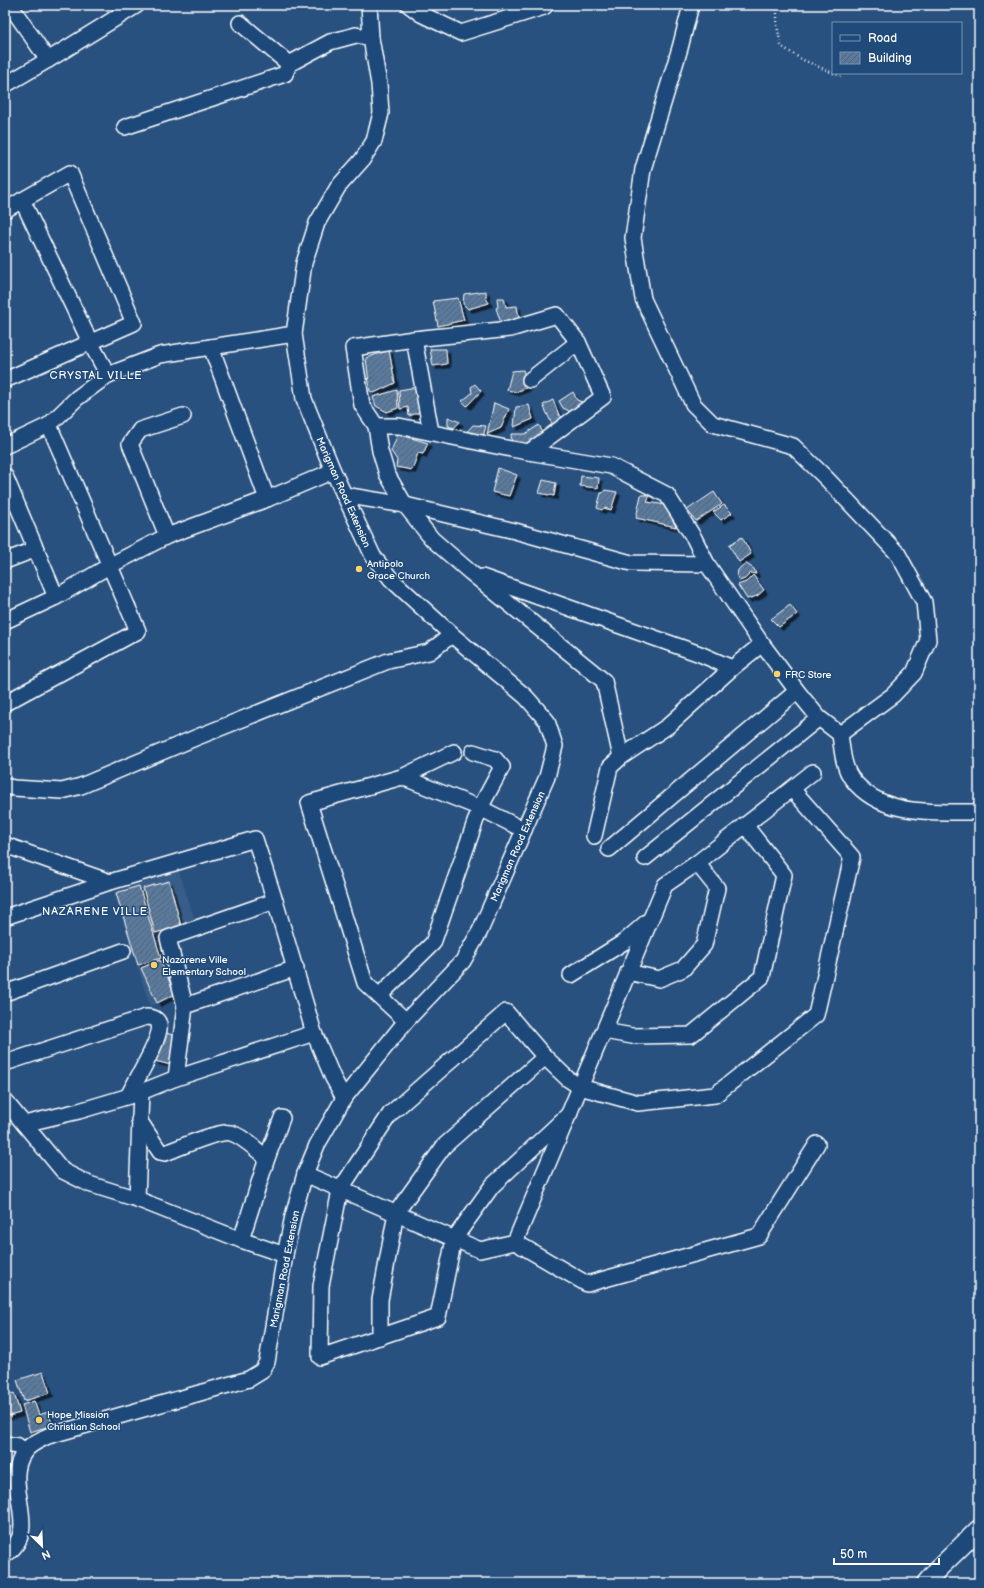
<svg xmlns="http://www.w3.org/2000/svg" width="984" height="1588" viewBox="0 0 984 1588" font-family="'Balsamiq Sans',sans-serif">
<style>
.built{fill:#375d88}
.building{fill:url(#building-hatch);stroke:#fff;filter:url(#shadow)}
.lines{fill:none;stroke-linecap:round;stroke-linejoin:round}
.minor-casing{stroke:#fff;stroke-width:18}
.major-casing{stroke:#fff;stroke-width:21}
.path{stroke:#fff;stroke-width:2.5;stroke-dasharray:1 3;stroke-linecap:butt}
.minor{stroke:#1f4a7a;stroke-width:15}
.major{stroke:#1f4a7a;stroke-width:18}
.poi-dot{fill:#ffd166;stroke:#1f4a7a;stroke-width:1.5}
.labels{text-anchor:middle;stroke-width:3;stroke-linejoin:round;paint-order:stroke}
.street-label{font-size:10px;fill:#fff;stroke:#1f4a7a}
.poi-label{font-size:10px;fill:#fff;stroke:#1f4a7a;text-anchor:start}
.neighbourhood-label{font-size:11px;letter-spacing:1px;fill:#fff;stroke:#1f4a7a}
</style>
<defs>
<pattern id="building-hatch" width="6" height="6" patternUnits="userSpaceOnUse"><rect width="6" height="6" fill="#5a7a9d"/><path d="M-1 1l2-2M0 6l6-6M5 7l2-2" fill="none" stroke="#536374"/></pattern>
<filter id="shadow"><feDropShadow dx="3.5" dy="3.5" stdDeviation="0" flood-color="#0009"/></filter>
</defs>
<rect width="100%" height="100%" fill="#28517f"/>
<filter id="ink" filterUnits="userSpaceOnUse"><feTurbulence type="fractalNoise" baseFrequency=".025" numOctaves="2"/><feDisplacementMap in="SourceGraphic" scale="8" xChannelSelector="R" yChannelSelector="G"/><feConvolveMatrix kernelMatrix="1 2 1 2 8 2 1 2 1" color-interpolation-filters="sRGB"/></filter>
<g filter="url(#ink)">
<!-- built -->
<polygon class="built" points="179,871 196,923 161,935 181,996 150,1006 114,892"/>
<!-- building -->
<g class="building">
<polygon points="486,291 486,298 489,303 468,309 463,304 464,294"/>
<polygon points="458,298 464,320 438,326 433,301"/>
<polygon points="497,298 504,298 506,307 517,306 520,325 502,326 496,308 498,307"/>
<polygon points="430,349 446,349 447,364 433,366"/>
<polygon points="389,350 395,383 374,393 370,391 366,358"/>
<polygon points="523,370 528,387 516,392 507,390 512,371"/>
<polygon points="475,384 481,391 467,406 462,401 472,393 471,387"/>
<polygon points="417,387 423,411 409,416 408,407 400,409 399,390"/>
<polygon points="397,390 398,408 387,412 376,406 373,397"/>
<polygon points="573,392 577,400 582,402 571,412 563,408 559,401"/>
<polygon points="553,400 559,415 565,419 558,425 552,424 543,405"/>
<polygon points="494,403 509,409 501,428 487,434"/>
<polygon points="529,405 533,419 514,427 516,407"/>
<polygon points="448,417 460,422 454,428 448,426"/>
<polygon points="473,425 486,426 482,441 462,437"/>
<polygon points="539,425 543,433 525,446 512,448 511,434 525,434"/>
<polygon points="398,434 428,443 423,454 418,453 412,470 396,467 397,460 391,451"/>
<polygon points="498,468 517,475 509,496 492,492"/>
<polygon points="581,476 599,478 598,488 580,486"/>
<polygon points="543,480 556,483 554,496 539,493"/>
<polygon points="605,490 617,492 611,510 604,508 602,510 597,508 601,493 603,493"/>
<polygon points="714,492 722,504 696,521 687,510"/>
<polygon points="641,495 650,495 647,502 666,505 676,527 636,518"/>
<polygon points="724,505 732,513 721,520 713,512"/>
<polygon points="742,537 751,554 739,562 729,545"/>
<polygon points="745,563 754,569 756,574 751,573 745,579 739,581 737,576 738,570"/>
<polygon points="753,575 764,590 757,596 747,599 738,585 746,582"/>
<polygon points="790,605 797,614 779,627 771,619"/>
<polygon points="169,881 181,926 155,933 143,888"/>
<polygon points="139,886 161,958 138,965 116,893"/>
<polygon points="160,960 175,994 157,1003 141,968"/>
<polygon points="161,1032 178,1036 171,1065 155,1061"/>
<polygon points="43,1372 50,1393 24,1401 17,1380"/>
<polygon points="14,1393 20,1413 5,1417 5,1396"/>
<polygon points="34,1401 39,1415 48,1412 53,1425 30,1432 22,1405"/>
</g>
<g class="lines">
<!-- minor casing -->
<g class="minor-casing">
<g id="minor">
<polyline points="10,5 48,60"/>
<polyline points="409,5 421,14 461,33 544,7 546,5"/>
<path d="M691,5L680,48L643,169L633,238L643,299L693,404L713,424L793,446L826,478L898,554L924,602L928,640L914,673L893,695L840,734C842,749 843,767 852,779C882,818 936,811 979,812"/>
<polyline points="240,23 289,64"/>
<polyline points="5,85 48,60 137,5"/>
<polyline points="125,127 285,74 289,64 330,42 356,35 371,38"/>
<polyline points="22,200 90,342 108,375"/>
<polyline points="5,210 70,173 134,323 5,380"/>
<polyline points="414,339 431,432"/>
<polyline points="211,347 267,499"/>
<polyline points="530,380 578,342"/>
<polyline points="376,426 399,426 511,449 611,466 667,495 694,538 707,564 762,644 797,691 819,718 840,734"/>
<polyline points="5,446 49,425 77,398 108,375 160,355 294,334"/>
<polyline points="529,452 603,397 578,342 557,315 510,329 414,339 353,348 362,405 376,426 380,451 387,474 405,505 432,539 470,572 604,681 621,757"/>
<polyline points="5,476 56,597"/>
<polyline points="344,495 405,505 515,531 631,563 707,564"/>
<polyline points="167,536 130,444 140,430 183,416"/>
<polyline points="5,561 36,549"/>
<polyline points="482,577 700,654 732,668 762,644"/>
<polyline points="5,621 56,597 109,566 167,536 267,499 333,471"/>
<polyline points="5,703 138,631 49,425"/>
<polyline points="402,777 454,752"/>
<polyline points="5,786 14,788 62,791 81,786 195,738 388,661 429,652 452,635"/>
<polyline points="594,836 610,767 621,757 668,726 732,668"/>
<polyline points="5,845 110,882"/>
<polyline points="609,849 797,691"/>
<polyline points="645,858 819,718"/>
<polyline points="5,917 110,882 255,839 275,901 314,1033 333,1078 344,1098"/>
<polyline points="628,972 659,979 683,969 704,945 717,888 697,863"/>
<polyline points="571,975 624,942 648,921"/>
<polyline points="5,993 123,951"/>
<polyline points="379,996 433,943 480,808 502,767 495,759 473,752"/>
<polyline points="185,1006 296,968"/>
<polyline points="406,1021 365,983 309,803 402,777 480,808 524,830"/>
<polyline points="604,1031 632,1036 691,1035 762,977 784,875 745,825"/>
<path d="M5,1063L146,1017C152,1017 157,1018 159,1024C163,1036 134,1084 128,1096"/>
<polyline points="176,1078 185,1006 168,938 275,901"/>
<polyline points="5,1101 63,1171 89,1184 137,1199 241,1240 285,1255"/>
<polyline points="570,1113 492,1186 454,1239 438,1317 320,1357 321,1286 340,1190 390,1114 506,1012 545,1057 568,1079 580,1087 638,1103 715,1095 816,1015 852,857 792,789"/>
<path d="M139,1120L160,1152L165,1153C179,1148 219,1130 231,1133C244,1137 256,1150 267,1158"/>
<polyline points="24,1124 79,1111 136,1094"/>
<polyline points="305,1174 480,1250 515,1242 665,885 697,863 813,772"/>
<polyline points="137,1199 141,1092 176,1078 314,1033"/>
<polyline points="241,1240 267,1158 282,1118"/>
<polyline points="515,1242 587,1284 759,1236 817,1144"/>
<polyline points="380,1337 380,1300 396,1213 444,1146 545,1057"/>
<polyline points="5,1444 18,1446 25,1451"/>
<path d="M5,1555C44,1529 0,1484 25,1451C30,1444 40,1440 48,1436L249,1379L262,1371L267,1362L285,1255L293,1216L305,1174L317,1145L344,1098L406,1021L463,961L480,931L547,777L555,746L547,721L526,697L452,635L391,579L373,556L333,471L304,399L294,334L304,263L317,223L338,187L362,160L374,141L381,113L379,84L371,38L369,5"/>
</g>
</g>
<!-- major casing -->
<g class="major-casing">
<polyline id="major" points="926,1583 938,1569 979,1529"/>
</g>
<!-- path -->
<g class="path">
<polyline points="777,5 777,25 781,46 801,59 833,73"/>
<polyline points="833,73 841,76"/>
</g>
<!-- minor -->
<use href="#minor" class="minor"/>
<!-- major -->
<use href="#major" class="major"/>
</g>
</g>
<!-- markers -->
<g class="poi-dot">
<circle cx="359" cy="569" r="4"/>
<circle cx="777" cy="674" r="4"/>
<circle cx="154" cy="965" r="4"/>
<circle cx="39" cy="1420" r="4"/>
</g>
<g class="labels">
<!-- street labels -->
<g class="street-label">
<text transform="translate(344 492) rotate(66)" y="4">Marigman Road Extension</text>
<text transform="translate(517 846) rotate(-66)" y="4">Marigman Road Extension</text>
<text transform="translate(284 1269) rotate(-79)" y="4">Marigman Road Extension</text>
</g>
<!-- poi labels -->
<g class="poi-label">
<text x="367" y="567">Antipolo<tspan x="367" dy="12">Grace Church</tspan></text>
<text x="785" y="678">FRC Store</text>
<text x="162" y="963">Nazarene Ville<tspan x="162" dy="12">Elementary School</tspan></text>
<text x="47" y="1418">Hope Mission<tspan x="47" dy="12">Christian School</tspan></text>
</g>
<!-- neighbourhood labels -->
<g class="neighbourhood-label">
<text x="96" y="379">CRYSTAL VILLE</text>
<text x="95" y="915">NAZARENE VILLE</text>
</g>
</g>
<!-- margin -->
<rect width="984" height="1588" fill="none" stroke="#1f4a7a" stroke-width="20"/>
<rect x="10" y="10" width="964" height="1568" fill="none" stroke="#fff" stroke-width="1.5" filter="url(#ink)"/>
<!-- legend -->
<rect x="832" y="22" width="130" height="52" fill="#1f4a7a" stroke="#7992af"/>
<rect x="840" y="35" width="20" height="6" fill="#1f4a7a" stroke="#7992af"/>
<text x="868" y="42" font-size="12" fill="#ffffff">Road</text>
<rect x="840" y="52" width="20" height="12" fill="url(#building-hatch)" stroke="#7992af"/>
<text x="868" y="62" font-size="12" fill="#ffffff">Building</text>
<!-- north arrow -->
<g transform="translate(42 1546) rotate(156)" stroke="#1f4a7a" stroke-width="3" paint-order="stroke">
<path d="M0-3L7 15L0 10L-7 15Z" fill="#ffffff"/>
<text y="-6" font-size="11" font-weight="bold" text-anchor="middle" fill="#ffffff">N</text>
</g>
<!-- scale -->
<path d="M834 1558v6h105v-6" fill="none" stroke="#ffffff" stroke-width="2"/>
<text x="840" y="1558" font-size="12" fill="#ffffff" stroke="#1f4a7a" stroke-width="3" paint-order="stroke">50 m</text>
</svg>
